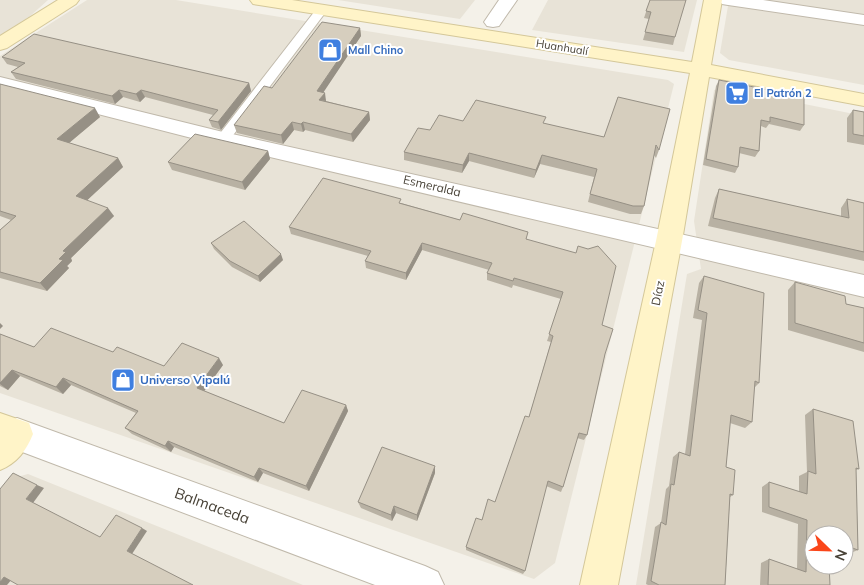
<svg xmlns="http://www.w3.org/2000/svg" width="864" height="585" viewBox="0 0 864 585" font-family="Mulish,sans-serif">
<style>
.residential{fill:#e8e3d7;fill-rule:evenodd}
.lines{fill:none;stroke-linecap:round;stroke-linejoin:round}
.lane-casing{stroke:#c0b9ab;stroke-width:2}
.street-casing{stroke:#c0b9ab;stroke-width:2}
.secondary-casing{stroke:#d4c799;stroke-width:2}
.lane{fill:#fff;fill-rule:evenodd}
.street{fill:#fff;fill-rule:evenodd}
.secondary{fill:#fff4c8;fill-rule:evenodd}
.wall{fill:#b8b1a3}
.shaded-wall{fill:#969085}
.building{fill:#d6cebe;stroke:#969085}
.labels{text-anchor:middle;stroke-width:4;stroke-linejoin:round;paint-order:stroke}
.far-street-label{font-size:11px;fill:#484237;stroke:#fff}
.far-shop-label{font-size:11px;font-weight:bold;fill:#366cbe;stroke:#fff;text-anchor:start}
.street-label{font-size:12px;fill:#484237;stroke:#fff}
.shop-label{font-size:12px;font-weight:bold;fill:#366cbe;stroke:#fff;text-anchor:start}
.near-street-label{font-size:15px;fill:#484237;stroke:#fff}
</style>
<rect width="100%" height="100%" fill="#f4f1e9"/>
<!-- residential -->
<g class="residential">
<polygon points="0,0 48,0 29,17 0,35"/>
<polygon points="87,0 176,0 668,80 674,84 555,563 534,579 0,393 0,56"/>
<polygon points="338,0 475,0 460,19"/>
<polygon points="548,0 697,0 684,52 532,30"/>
<polygon points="729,0 864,0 864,85 729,60 720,53"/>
<path d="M724,88L864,116V585H636L687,274L701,269L694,221L714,90ZM814,535H844V565H814Z"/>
<polygon points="28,474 303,585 0,585 17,477"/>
</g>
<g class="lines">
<!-- lane casing -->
<g class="lane-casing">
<polygon id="lane" points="322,6 328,9 228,142 218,142 216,139 218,136 318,7"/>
</g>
<!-- street casing -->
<g class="street-casing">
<g id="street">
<polygon points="499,0 517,0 499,26 493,27 487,26 484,22"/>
<polygon points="719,0 763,0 864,15 864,25 728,5 722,4"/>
<polygon points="0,77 223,132 864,275 864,297 223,146 0,89"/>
<polygon points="17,418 425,566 438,572 444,585 375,585 17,450 5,445 1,434 5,423"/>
</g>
</g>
<!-- secondary casing -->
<g class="secondary-casing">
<g id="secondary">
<polygon points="58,0 79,0 76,4 7,48 0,50 0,36"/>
<polygon points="250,0 292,0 692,62 704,0 722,0 711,65 864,94 864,106 709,77 682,241 618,585 580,585 656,241 690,73 259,5 253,4"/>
<path d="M0,413L29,423L33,434C26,451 17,463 0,470Z"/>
</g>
</g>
<!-- lane -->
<use href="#lane" class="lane"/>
<!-- street -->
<use href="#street" class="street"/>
<!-- secondary -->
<use href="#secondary" class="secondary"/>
</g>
<!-- wall -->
<g class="wall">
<polygon points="650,0 675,37 673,45 643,40 649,19 644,18"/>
<polygon points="360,28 361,36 323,92 326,101 369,112 370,120 353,142 305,130 303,132 294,130 283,144 237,133 234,125 272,88"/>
<polygon points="2,57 249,83 251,91 221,130 212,127 209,120 213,115 145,97 140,102 123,97 115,104 16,79 11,72 18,67 7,64"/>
<polygon points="719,80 804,125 800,131 769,124 766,128 761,126 759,151 755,157 739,153 738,167 735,173 703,165 716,86"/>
<polygon points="0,84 100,117 69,143 118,158 123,167 87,200 114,216 71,258 72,261 67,266 69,268 47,291 0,278 0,230 11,220 0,216"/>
<polygon points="618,97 659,150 656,158 654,155 644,206 641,214 630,214 588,202 594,177 540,164 534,178 469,161 462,173 404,160 404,152 430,130 463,121 545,124 604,137"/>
<polygon points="853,110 864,112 864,145 847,142 847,118"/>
<polygon points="268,151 270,159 245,190 172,170 168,162"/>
<polygon points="719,189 841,217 841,208 847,199 864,203 864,261 708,226 715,198"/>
<polygon points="401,203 527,239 602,325 605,354 587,435 584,440 577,438 563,487 561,492 546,486 525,571 523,574 466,550 466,547 482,520 495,502 529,417 551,342 547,341 561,299 513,285 512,288 487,280 487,273 489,270 422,250 406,280 366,268 365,261 368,256 291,234 289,227"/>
<polygon points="211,243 283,260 260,282 232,267 214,249"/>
<polygon points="704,276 759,383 754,388 752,422 745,428 730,423 726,467 733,495 730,497 725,585 648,585 646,584 655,527 661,523 666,489 669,486 673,457 679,452 685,454 702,320 693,318 699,283"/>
<polygon points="795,282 846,304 864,308 864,352 788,330 788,290"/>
<polygon points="0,334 34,347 113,352 164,366 223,365 204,391 284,423 346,405 348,411 309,491 263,473 258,482 174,447 171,452 132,434 125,428 136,413 71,385 63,394 20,376 8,390 0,386"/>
<polygon points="813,409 859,469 856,470 858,550 848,554 844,552 844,535 814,535 830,585 760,585 761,563 769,559 797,569 798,524 762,512 762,487 769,482 799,492 799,476 807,472 805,415"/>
<polygon points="435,473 417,521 396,513 392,521 361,508 358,502"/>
</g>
<!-- shaded-wall -->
<g class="shaded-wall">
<polygon points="360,28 361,36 319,99 317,91"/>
<polygon points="249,83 251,91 221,130 218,122"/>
<polygon points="119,90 123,97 115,104 112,96"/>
<polygon points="141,90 145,97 140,102 136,94"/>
<polygon points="325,93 326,101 319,100"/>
<polygon points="95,108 100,117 63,148 57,139"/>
<polygon points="369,112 370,120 353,142 351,134"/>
<polygon points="292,122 294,130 283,144 281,135"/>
<polygon points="303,122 305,130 303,132 301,124"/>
<polygon points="268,151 270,159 245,190 242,182"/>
<polygon points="469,153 469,161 462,173 463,165"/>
<polygon points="542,155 540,164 534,178 536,170"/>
<polygon points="118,158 123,167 82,205 76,196"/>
<polygon points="108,208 114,216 71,258 72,261 67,266 69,268 47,291 40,283 59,259 63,251"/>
<polygon points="422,243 422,250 406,280 406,273"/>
<polygon points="281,254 283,260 260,282 258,276"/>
<polygon points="0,323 3,326 0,329"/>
<polygon points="219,358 223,365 202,394 197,388"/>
<polygon points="12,370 20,376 8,390 0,384 0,383"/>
<polygon points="63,378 71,385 63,394 56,387"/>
<polygon points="346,405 348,411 309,491 306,486"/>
<polygon points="168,441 174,447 171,452 165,446"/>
<polygon points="435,466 435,473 417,521 417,515"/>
<polygon points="259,468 263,473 258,482 254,477"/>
<polygon points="37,485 44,488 33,503 26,499"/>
<polygon points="394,506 396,513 392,521 391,515"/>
<polygon points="142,528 147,531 132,554 127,551"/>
<polygon points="4,577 12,579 7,585 0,585 0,582"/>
</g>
<!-- building -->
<g class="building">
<polygon points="650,0 686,0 675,37 645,32 651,12 646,11"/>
<polygon points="322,22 360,28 317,91 325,93 319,100 369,112 351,134 303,122 301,124 292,122 281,135 234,125 264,86 272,88"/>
<polygon points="34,34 249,83 218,122 209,120 218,110 141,90 136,94 119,90 112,96 11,72 25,63 2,57"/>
<polygon points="719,80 804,97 804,125 770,117 770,122 761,120 759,151 740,147 738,167 706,159"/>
<polygon points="0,84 95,108 57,139 118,158 76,196 108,208 63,251 66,252 59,259 63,260 40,283 0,272 0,230 16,216 0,211"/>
<polygon points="618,97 670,109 659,150 656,145 644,206 633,206 590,194 597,169 542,155 536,170 469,153 463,165 404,152 418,128 430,130 439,115 463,121 476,100 546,117 543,123 604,137"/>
<polygon points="853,110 864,112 864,136 853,134"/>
<polygon points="195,134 268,151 242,182 168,162"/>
<polygon points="323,178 401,199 399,203 460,220 463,213 528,232 526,239 576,253 578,246 588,249 598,246 616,266 602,325 613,329 605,354 587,435 579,433 563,487 548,481 525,571 466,547 476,518 482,520 488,499 495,502 525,416 529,417 553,336 549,334 563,292 514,278 513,281 487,273 492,263 422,243 406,273 365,261 371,251 289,227"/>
<polygon points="719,189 849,218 847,199 864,203 864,252 713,218"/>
<polygon points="244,221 281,254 258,276 230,261 211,243"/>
<polygon points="704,276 764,293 759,383 755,381 752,422 731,415 726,467 735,470 733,495 730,494 725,585 659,585 651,581 661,522 666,525 671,484 674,485 679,452 690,456 707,313 698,310"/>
<polygon points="795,282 845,296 846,304 864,308 864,343 795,323"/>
<polygon points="51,328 113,352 117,347 164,366 182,343 219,358 197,388 284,423 302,390 346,405 306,486 259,468 254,477 168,441 165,446 125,428 138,411 63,378 56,387 12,370 0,383 0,334 34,347"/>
<polygon points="813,409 853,421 859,469 856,468 858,550 844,545 844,535 814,535 814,565 829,565 830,585 768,585 769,559 806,572 807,520 769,507 769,482 807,494 808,471 816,474"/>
<polygon points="382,447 435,466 417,515 394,506 391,515 358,502"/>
<polygon points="13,473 37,485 26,499 100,537 116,515 142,528 127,551 193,585 18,585 4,577 0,582 0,489"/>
</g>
<!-- icons -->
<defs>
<g id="shop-square" transform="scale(1.25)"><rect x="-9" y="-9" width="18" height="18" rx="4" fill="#3f7fe0" stroke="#fff"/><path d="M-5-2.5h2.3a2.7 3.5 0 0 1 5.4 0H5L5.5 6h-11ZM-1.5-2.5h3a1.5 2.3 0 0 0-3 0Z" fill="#fff"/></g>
<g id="supermarket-square" transform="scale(1.25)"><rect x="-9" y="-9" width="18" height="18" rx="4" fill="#3f7fe0" stroke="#fff"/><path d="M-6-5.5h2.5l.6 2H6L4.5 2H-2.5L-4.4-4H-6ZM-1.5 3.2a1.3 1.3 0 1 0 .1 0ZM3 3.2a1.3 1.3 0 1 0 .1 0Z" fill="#fff"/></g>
</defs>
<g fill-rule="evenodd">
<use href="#shop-square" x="330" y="50"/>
<use href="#supermarket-square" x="737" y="93"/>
<use href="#shop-square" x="123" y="380"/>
</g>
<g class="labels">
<!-- far-street labels -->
<g class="far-street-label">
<text transform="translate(562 47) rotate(9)" y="4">Huanhualí</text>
</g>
<!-- far-shop labels -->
<g class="far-shop-label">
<text x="348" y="54">Mall Chino</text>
<text x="754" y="97">El Patrón 2</text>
</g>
<!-- street labels -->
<g class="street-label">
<text transform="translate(432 186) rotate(13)" y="4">Esmeralda</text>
<text transform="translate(658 293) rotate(-79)" y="4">Díaz</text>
</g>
<!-- shop labels -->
<g class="shop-label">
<text x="140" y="384">Universo Vipalú</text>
</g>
<!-- near-street labels -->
<g class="near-street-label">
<text transform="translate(212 506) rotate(20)" y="5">Balmaceda</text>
</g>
</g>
<!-- north arrow -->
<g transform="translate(829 550) rotate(113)"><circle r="24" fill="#ffffff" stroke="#b6b3af"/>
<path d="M0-4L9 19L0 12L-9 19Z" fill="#fa461a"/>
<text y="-8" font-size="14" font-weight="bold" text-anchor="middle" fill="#484237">N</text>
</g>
</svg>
